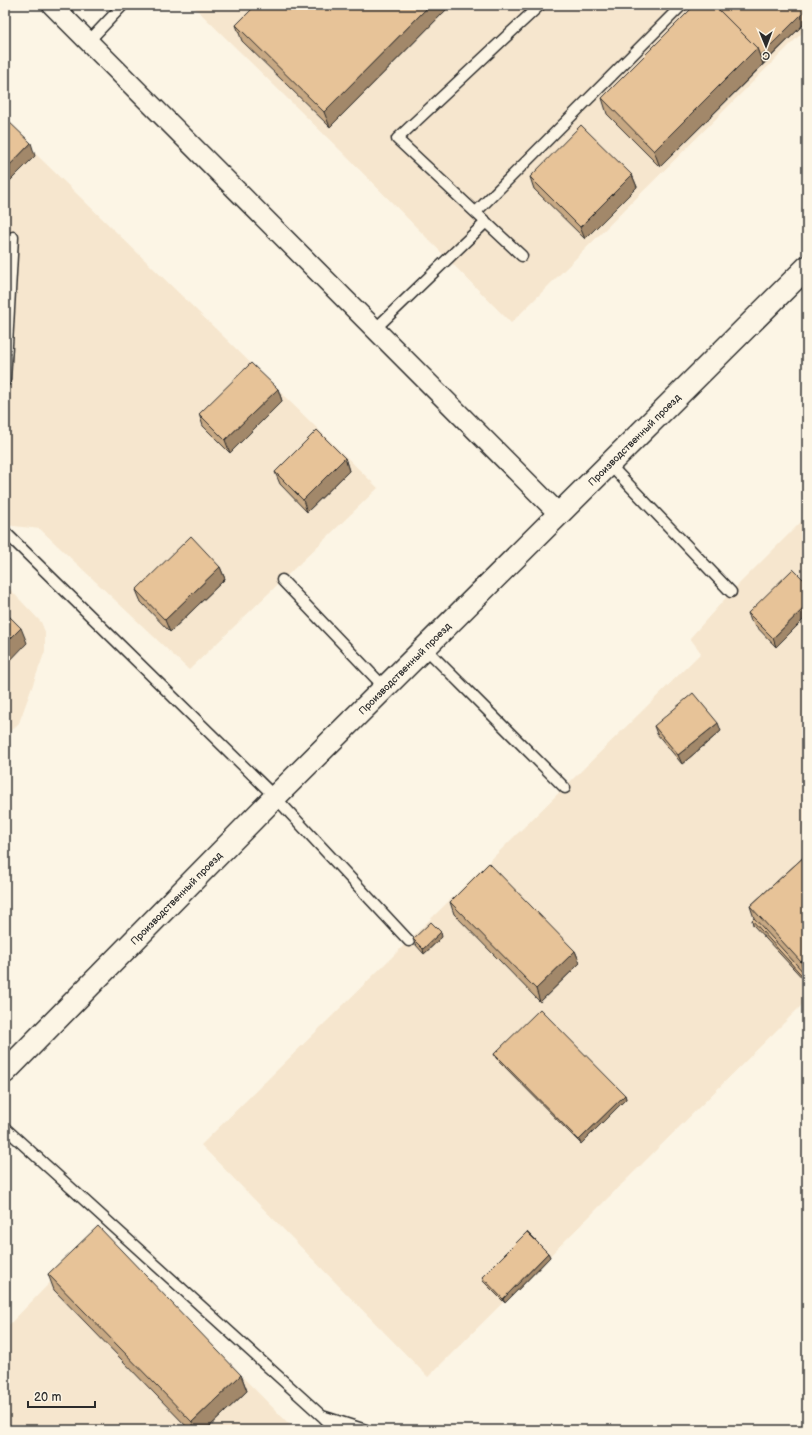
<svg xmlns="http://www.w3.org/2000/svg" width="812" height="1435" viewBox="0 0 812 1435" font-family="'Balsamiq Sans',sans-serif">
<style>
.built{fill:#f6e6ce}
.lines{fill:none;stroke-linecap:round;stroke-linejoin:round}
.service-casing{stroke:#2b2b2b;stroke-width:13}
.minor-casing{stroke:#2b2b2b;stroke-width:22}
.tertiary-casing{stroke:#2b2b2b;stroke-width:25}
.service{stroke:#fcf5e5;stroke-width:10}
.minor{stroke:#fcf5e5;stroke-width:19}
.tertiary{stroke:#fcf5e5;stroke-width:22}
.wall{fill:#c7a883;stroke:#2b2b2b}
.shaded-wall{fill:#a2886a;stroke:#2b2b2b}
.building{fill:#e7c398;stroke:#2b2b2b}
.labels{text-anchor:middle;stroke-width:4;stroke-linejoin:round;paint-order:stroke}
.street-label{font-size:10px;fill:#2b2b2b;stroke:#fcf5e5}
</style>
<rect width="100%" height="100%" fill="#fcf5e5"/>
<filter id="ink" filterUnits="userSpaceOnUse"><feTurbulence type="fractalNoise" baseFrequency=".025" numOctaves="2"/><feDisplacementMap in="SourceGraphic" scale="8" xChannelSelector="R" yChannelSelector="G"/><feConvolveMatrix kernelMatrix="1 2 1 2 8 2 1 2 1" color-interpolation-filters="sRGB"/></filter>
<g filter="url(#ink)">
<!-- built -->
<g class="built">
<polygon points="192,5 807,5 807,28 511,323 340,150"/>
<polygon points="5,124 222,335 378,488 189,670 40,529 5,525"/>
<polygon points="807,516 807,1000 428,1377 201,1145 701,653 690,638 731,592"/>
<polygon points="5,584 41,622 45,632 45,651 19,723 5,737"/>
<polygon points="99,1232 295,1430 5,1430 5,1329"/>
</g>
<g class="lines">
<!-- service casing -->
<g class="service-casing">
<g id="service">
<polyline points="88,42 123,5"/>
<polyline points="476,212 682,5"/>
<polyline points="522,256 397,139 540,5"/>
<polyline points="375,329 486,222"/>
<polyline points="5,381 13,237"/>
<polyline points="609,464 731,592"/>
<polyline points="5,532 275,797 409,941"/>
<polyline points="282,580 385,688"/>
<polyline points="425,648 565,788"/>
<polyline points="5,1128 322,1416 366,1430"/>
<polyline points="324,1418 336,1430"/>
</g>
</g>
<!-- minor casing -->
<g class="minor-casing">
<polyline id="minor" points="52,5 559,514"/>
</g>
<!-- tertiary casing -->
<g class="tertiary-casing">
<g id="tertiary">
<path id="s1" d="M5,1072L275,797L807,267"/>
</g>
</g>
<!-- service -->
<use href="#service" class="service"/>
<!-- minor -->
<use href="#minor" class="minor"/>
<!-- tertiary -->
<use href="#tertiary" class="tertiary"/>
</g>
<!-- wall -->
<g class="wall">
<polygon points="451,5 330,127 242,41 236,25"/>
<polygon points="807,5 807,21 660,167 607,114 602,98"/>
<polygon points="632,175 637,187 585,239 534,189 530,177"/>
<polygon points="278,389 282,401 230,453 203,426 199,414"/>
<polygon points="345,458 349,471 307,512 280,484 275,472"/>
<polygon points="220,567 225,579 170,632 141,602 136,590"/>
<polygon points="807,583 807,616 776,647 751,621 748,613"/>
<polygon points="654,726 721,731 682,764 657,734"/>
<polygon points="807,854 807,983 753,925 752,920 754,918 750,906"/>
<polygon points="450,902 575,951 580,963 540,1002 454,914"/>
<polygon points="442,937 424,954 415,944 413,939"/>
<polygon points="494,1054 625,1095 626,1099 581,1144 496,1058"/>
<polygon points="548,1253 550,1257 505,1303 483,1281 482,1277"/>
<polygon points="48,1274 241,1375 247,1391 206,1430 190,1430 54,1290"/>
</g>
<!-- shaded-wall -->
<g class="shaded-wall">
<polygon points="430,5 451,5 330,127 324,112"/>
<polygon points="807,9 807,21 763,64 760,56"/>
<polygon points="757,48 763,64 660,167 654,151"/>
<polygon points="31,143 35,156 5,186 5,170"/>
<polygon points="632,175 637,187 585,239 580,227"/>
<polygon points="278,389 282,401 230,453 225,440"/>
<polygon points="345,458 349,471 307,512 303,500"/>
<polygon points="220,567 225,579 170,632 165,620"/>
<polygon points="807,605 807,616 776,647 773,638"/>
<polygon points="21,628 27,643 5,666 5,644"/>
<polygon points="718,723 721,731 682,764 678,755"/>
<polygon points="441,932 442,937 424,954 423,949"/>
<polygon points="575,951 580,963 540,1002 536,989"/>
<polygon points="807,956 807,978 806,978 801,962"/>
<polygon points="625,1095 626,1099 581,1144 579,1140"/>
<polygon points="548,1253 550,1257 505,1303 503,1299"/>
<polygon points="241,1375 247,1391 206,1430 195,1430 192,1422"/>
</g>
<!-- building -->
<g class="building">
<polygon points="256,5 430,5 324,112 236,25"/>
<polygon points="695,5 714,5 757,48 654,151 602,98"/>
<polygon points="714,5 807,5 807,9 760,56 757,48"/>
<polygon points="5,118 31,143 5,170"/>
<polygon points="581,125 632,175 580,227 530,177"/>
<polygon points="251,363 278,389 225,440 199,414"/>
<polygon points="317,430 345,458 303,500 275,472"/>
<polygon points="191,536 220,567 165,620 136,590"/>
<polygon points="793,569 807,583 807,605 773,638 748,613"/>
<polygon points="5,612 21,628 5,644"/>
<polygon points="693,693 718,723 678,755 654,726"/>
<polygon points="807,854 807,956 801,962 750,906"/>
<polygon points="489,863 575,951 536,989 450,902"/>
<polygon points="754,918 805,974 807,972 807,981 752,920"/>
<polygon points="431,922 441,932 423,949 413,939"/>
<polygon points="540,1009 625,1095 579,1140 494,1054"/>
<polygon points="98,1226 241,1375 192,1422 48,1274"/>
<polygon points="527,1232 548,1253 503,1299 482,1277"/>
</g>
</g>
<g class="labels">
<!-- street labels -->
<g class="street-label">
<text dy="4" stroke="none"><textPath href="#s1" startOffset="892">Производственный проезд</textPath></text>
<text dy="4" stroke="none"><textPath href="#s1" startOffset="568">Производственный проезд</textPath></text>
<text dy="4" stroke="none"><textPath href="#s1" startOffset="244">Производственный проезд</textPath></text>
</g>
</g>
<!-- margin -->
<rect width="812" height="1435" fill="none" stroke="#fcf5e5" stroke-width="20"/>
<rect x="10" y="10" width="792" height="1415" fill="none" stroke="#2b2b2b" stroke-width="1.5" filter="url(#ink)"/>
<!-- north arrow -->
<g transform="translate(766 46) rotate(179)" stroke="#fcf5e5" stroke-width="3" paint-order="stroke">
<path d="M0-3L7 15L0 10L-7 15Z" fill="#2b2b2b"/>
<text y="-6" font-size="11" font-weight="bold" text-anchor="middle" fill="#2b2b2b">С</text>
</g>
<!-- scale -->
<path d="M28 1401v6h67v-6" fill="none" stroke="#2b2b2b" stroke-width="2"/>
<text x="34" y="1401" font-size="12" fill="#2b2b2b" stroke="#fcf5e5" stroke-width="3" paint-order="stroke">20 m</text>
</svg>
